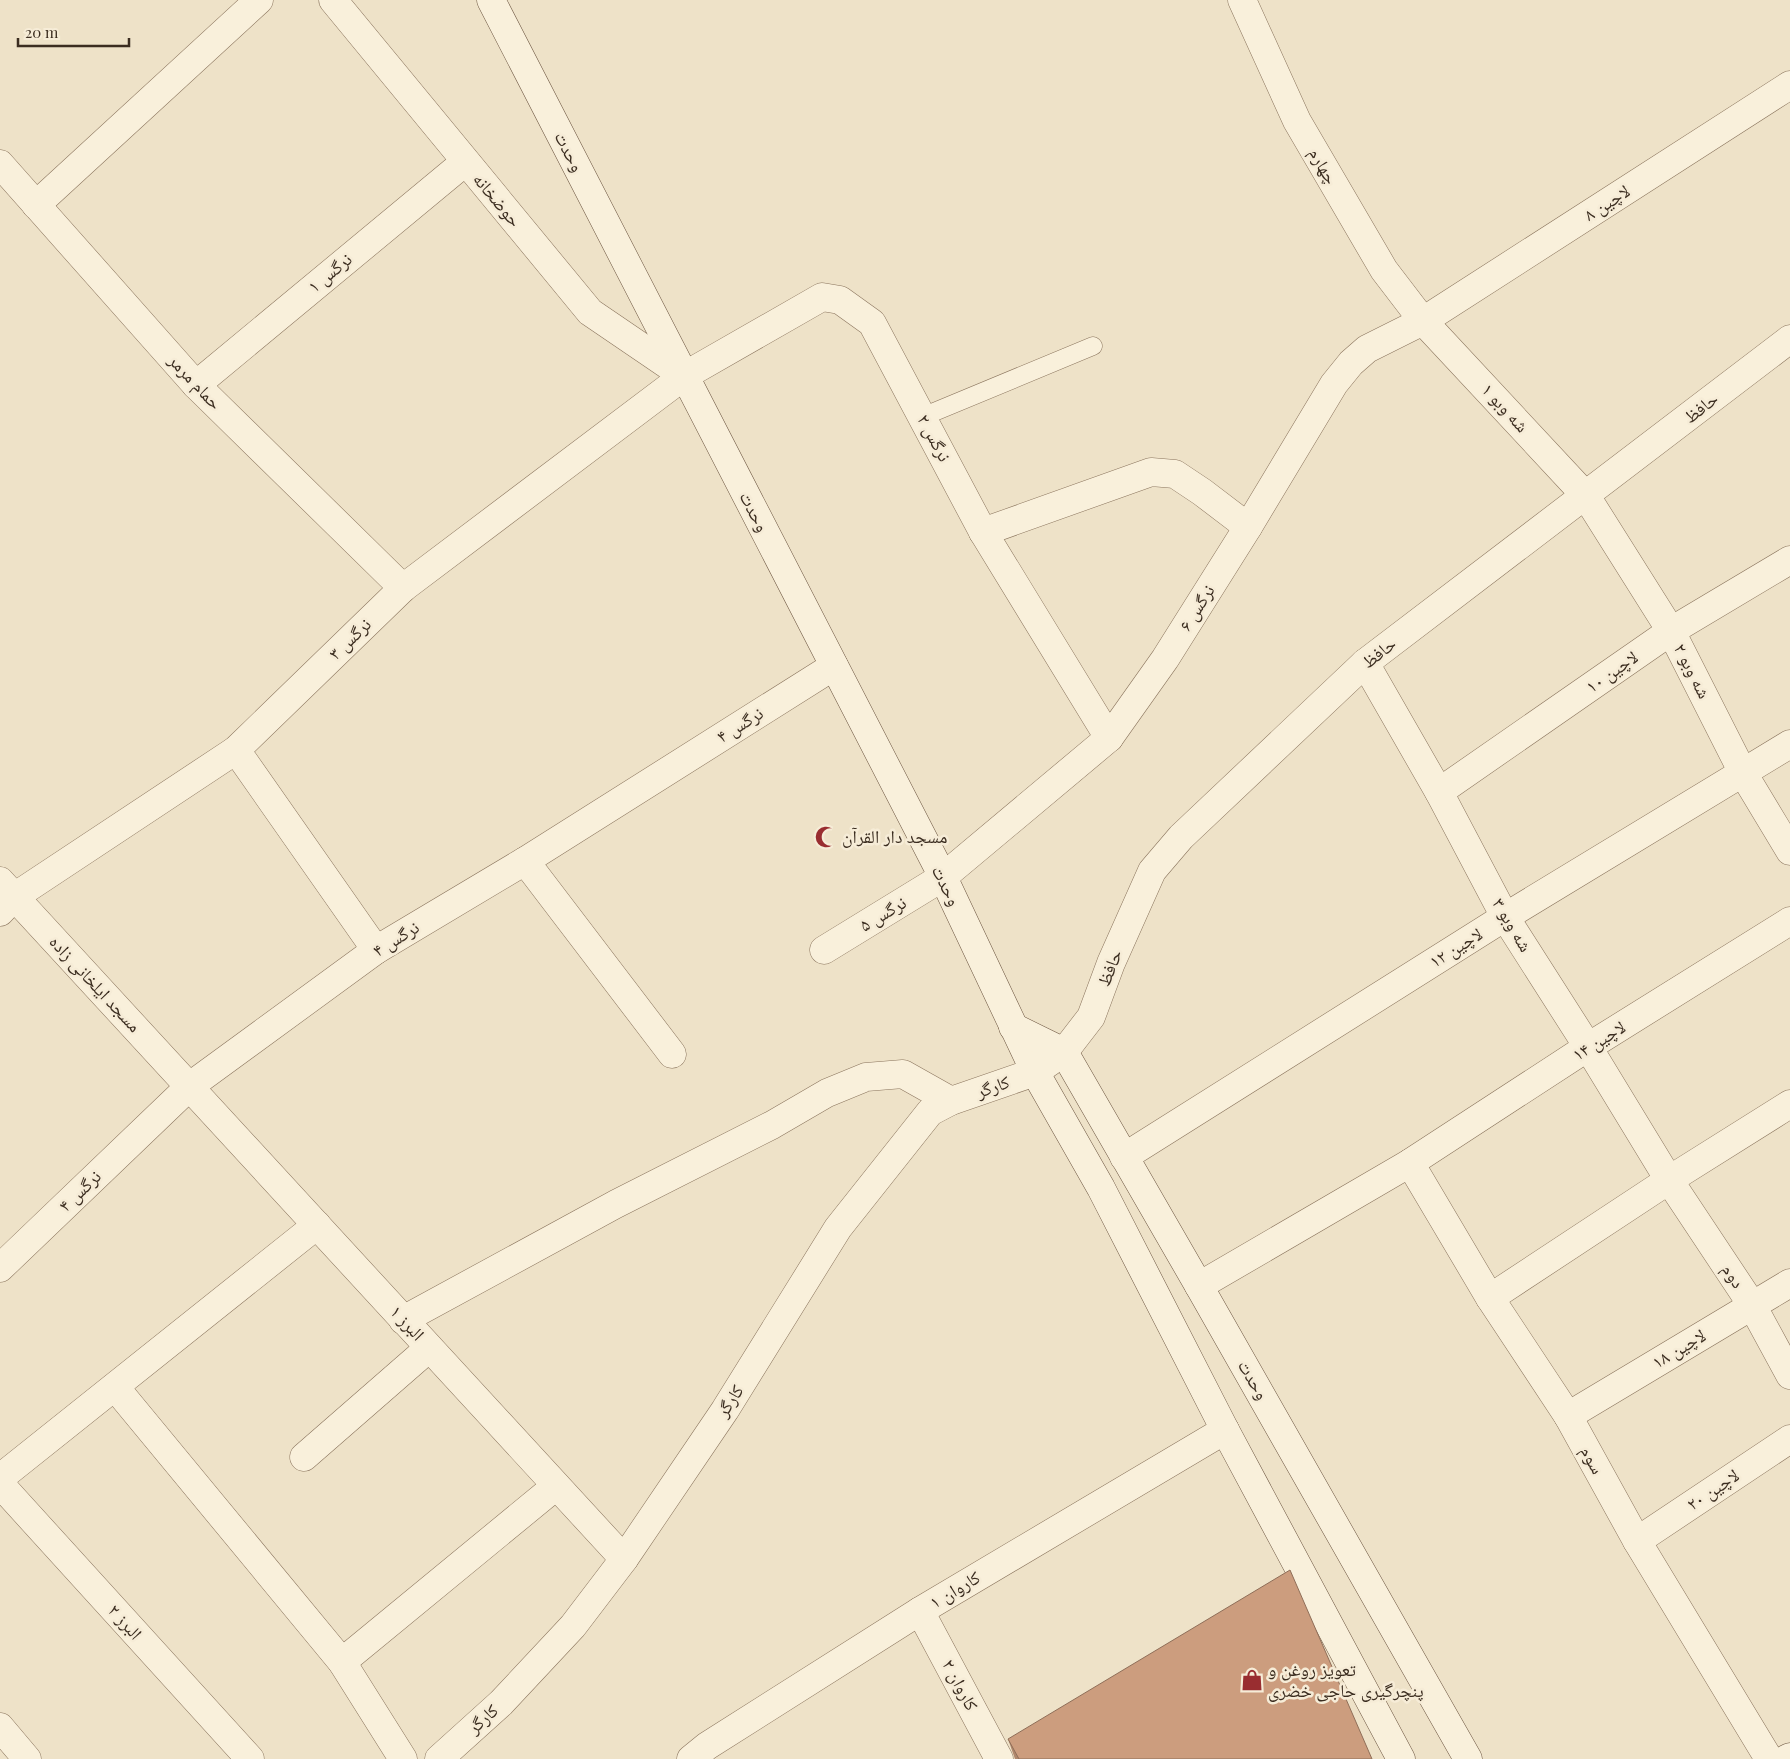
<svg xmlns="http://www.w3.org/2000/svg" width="1790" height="1759" viewBox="0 0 1790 1759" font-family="'Playfair Display','Noto Naskh Arabic',serif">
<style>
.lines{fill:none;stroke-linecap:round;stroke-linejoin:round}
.service-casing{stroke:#8a745d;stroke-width:19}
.minor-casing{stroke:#8a745d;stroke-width:29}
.tertiary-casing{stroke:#8a745d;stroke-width:29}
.secondary-casing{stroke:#6c5540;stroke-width:29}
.service{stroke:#f9f0db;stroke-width:18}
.minor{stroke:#f9f0db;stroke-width:28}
.tertiary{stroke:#f9f0db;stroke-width:28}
.secondary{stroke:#f9f0db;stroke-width:28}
.wall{fill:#af876c}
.building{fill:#cc9d7e;stroke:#8f6e58}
.labels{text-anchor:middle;stroke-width:5;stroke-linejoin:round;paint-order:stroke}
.street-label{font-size:18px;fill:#3b2d20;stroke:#f6ecd7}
.poi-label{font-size:18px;fill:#3b2d20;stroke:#f6ecd7;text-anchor:start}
</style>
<rect width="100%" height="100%" fill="#eee2c8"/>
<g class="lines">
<!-- service casing -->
<g class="service-casing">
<polyline id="service" points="922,417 1093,346"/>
</g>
<!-- minor casing -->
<g class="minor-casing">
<g id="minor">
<polyline points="333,0 590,312 684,376"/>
<polyline points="1242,0 1297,121 1384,270 1423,321 1586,496 1671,631 1743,773 1790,851"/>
<polyline points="0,164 196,385 403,588"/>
<polyline points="36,205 259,0"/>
<polyline points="196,385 465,162"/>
<polyline points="983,532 1151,472 1175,474 1202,492 1248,527"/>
<polyline points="1365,663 1439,792 1505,917 1588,1047 1669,1180 1752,1305 1790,1375"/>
<polyline points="236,750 376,950"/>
<polyline points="1439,792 1671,631 1790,560"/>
<polyline points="525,861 672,1054"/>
<polyline points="0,912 14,897 236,750 403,588 684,376 822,297 840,300 872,323 983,532 1109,738"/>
<polyline points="824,950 943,877 1109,738 1165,659 1248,527 1334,384 1351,363 1367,349 1423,321 1790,85"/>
<polyline points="1124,1157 1505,917 1790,744"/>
<polyline points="1410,1163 1490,1298 1568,1416 1637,1541 1769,1759"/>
<polyline points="0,1268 190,1086 376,950 525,861 834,666"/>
<polyline points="1199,1286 1410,1163 1588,1047 1790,921"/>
<polyline points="1490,1298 1669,1180 1790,1104"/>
<polyline points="403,1320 616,1204 772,1125 827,1093 866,1077 903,1074 951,1101"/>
<polyline points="115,1387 342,1662 403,1759"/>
<polyline points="1568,1416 1790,1283"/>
<polyline points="304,1457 429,1348"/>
<polyline points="0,1478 317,1225"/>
<polyline points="0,1484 250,1759"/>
<polyline points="1637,1541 1790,1439"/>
<polyline points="920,1611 999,1759"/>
<polyline points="342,1662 556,1486"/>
<polyline points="0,1727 27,1759"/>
<polyline points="691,1759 707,1746 920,1611 1225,1430"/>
</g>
</g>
<!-- tertiary casing -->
<g class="tertiary-casing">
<g id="tertiary">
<polyline points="0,881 624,1559"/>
<polyline points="439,1759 501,1703 573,1626 624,1559 725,1410 838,1228 930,1112 951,1101 1035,1072 1064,1052 1091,1017 1111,963 1152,871 1181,837 1365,663 1790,339"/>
</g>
</g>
<!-- secondary casing -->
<g class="secondary-casing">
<g id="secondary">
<polyline points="491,0 943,877 1035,1072 1101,1188 1225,1430 1401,1759"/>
<polyline points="1013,1027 1064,1052 1199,1286 1468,1759"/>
<polyline points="1786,1759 1790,1757"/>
</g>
</g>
<!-- service -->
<use href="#service" class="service"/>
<!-- minor -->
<use href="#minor" class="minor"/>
<!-- tertiary -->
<use href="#tertiary" class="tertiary"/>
<!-- secondary -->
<use href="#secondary" class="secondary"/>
</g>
<!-- wall -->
<polygon class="wall" points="1008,1739 1372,1759 1015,1759"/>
<!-- building -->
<polygon class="building" points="1290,1570 1372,1759 1019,1759 1008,1739"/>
<!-- icons -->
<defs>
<g id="mosque-bare" transform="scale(1.725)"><path d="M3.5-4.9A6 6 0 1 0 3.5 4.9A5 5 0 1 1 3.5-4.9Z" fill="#992d30" stroke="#f6ecd7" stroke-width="2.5" paint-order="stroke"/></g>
<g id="shop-bare" transform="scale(1.725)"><path d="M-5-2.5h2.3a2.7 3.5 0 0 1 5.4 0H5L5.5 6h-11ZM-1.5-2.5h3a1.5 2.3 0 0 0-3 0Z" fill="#992d30" stroke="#f6ecd7" stroke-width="2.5" paint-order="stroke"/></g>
</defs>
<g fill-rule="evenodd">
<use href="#mosque-bare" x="826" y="837"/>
<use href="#shop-bare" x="1252" y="1680"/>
</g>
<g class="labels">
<!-- street labels -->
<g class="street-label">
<text transform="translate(569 152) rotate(63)" y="6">وحدت</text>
<text transform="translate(1323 166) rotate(60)" y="6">چهارم</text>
<text transform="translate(497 200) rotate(50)" y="6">حوضخانه</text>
<text transform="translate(1607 203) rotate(-33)" y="6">لاچین ۸</text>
<text transform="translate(330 273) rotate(-40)" y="6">نرگس ۱</text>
<text transform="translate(195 382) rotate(47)" y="6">حمام مرمر</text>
<text transform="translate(1505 408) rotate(47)" y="6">شه وبو ۱</text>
<text transform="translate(1701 408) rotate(-38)" y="6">حافظ</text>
<text transform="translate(934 438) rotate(62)" y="6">نرگس ۲</text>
<text transform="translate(754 512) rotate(63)" y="6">وحدت</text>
<text transform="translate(1197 608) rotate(-58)" y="6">نرگس ۶</text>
<text transform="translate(350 639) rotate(-44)" y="6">نرگس ۳</text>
<text transform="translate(1379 653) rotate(-38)" y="6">حافظ</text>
<text transform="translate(1692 671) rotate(63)" y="6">شه وبو ۲</text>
<text transform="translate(1612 672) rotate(-35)" y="6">لاچین ۱۰</text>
<text transform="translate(740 725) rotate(-32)" y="6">نرگس ۴</text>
<text transform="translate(946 886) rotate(64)" y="6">وحدت</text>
<text transform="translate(883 914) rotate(-31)" y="6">نرگس ۵</text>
<text transform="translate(1512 925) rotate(59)" y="6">شه وبو ۳</text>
<text transform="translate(396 939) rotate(-32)" y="6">نرگس ۴</text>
<text transform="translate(1456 948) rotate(-32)" y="6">لاچین ۱۲</text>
<text transform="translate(1110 968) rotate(-68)" y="6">حافظ</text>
<text transform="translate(95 984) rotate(47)" y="6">مسجد ایلخانی زاده</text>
<text transform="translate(1599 1041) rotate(-32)" y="6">لاچین ۱۴</text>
<text transform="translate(993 1087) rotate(-19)" y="6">کارگر</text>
<text transform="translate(80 1191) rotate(-44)" y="6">نرگس ۴</text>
<text transform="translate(1733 1276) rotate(56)" y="6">دوم</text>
<text transform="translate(407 1323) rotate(47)" y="6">البرز ۱</text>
<text transform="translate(1679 1349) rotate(-31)" y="6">لاچین ۱۸</text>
<text transform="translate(1253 1380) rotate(60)" y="6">وحدت</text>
<text transform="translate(730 1401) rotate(-57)" y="6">کارگر</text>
<text transform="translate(1592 1460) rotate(61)" y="6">سوم</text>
<text transform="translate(1713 1490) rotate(-34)" y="6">لاچین ۲۰</text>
<text transform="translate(955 1590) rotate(-31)" y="6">کاروان ۱</text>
<text transform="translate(125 1622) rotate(48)" y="6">البرز ۲</text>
<text transform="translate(960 1685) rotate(62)" y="6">کاروان ۲</text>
<text transform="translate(483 1719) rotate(-42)" y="6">کارگر</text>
</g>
<!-- poi labels -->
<g class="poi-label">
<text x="842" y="843">مسجد دار القرآن</text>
<text x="1268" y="1676">تعویز روغن و<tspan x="1268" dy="21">پنچرگیری حاجی خضری</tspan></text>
</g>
</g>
<!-- scale -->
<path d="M18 38v8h111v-8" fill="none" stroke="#3b2d20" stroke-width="2.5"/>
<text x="25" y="38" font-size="15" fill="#3b2d20" stroke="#f6ecd7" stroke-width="4" paint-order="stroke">20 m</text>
</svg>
